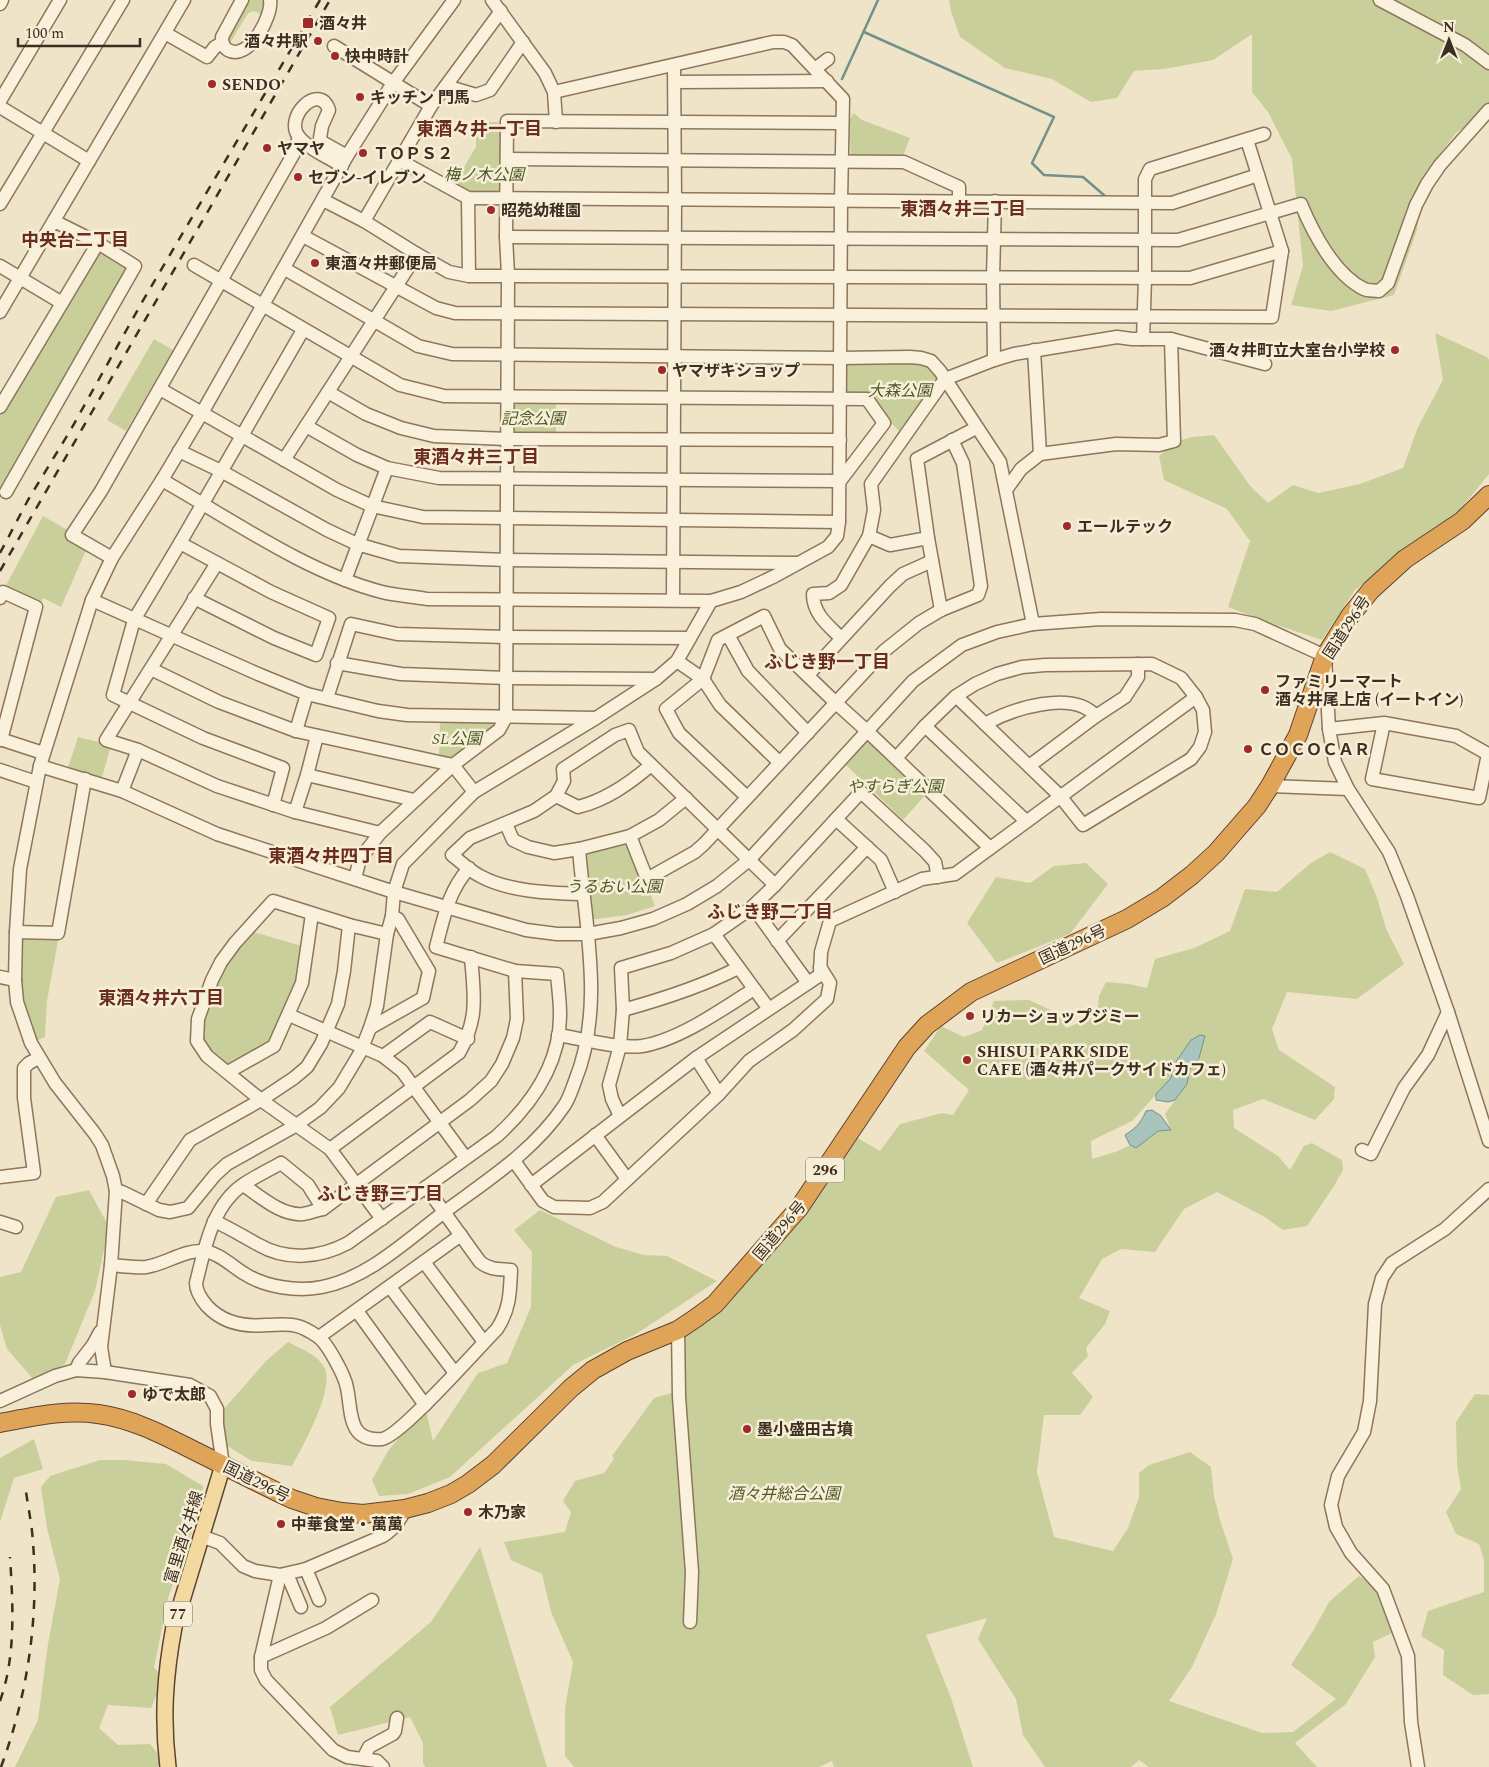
<svg xmlns="http://www.w3.org/2000/svg" width="1489" height="1767" viewBox="0 0 1489 1767" font-family="Spectral,'Noto Sans JP',serif">
<style>
.green{fill:#c9cf9b;fill-rule:evenodd}
.water{fill:#a9c4bc;stroke:#6f938a}
.lines{fill:none;stroke-linecap:round;stroke-linejoin:round}
.stream{stroke:#6f938a;stroke-width:2.5}
.minor-casing{stroke:#8d765c;stroke-width:15}
.major-casing{stroke:#5b4430;stroke-width:18}
.highway-casing{stroke:#5b4430;stroke-width:20}
.minor{stroke:#faf1dc;stroke-width:12}
.major{stroke:#f3d9a0;stroke-width:15}
.highway{stroke:#e0a458;stroke-width:18}
.rail{stroke:#3d2e20;stroke-width:2.5;stroke-dasharray:9 9;stroke-linecap:butt}
.poi-dot{fill:#9e2a2b;stroke:#f7eed8;stroke-width:2}
.labels{text-anchor:middle;stroke-width:5;stroke-linejoin:round;paint-order:stroke}
.shield{fill:#f7eed8;stroke:#756857;stroke-width:1}
.shield-label{font-size:15px;font-weight:bold;fill:#3d2e20}
.poi-label{font-size:16px;font-weight:bold;fill:#3d2e20;stroke:#f7eed8;text-anchor:start}
.park-label{font-size:16px;font-style:italic;fill:#4d5a26;stroke:#f7eed8}
.street-label{font-size:16px;fill:#3d2e20;stroke:#f7eed8}
.neighbourhood-label{font-size:18px;font-weight:bold;fill:#6b2e1e;stroke:#f7eed8}
</style>
<rect width="100%" height="100%" fill="#f0e4c8"/>
<!-- green -->
<g class="green">
<polygon points="246,0 263,0 265,3 262,15 254,11 248,13 229,45 226,41"/>
<polygon points="949,0 1489,0 1489,110 1456,133 1426,172 1417,230 1394,295 1331,311 1291,305 1303,266 1292,159 1268,112 1252,92 1252,34 1213,60 1164,69 1134,71 1117,98 1091,102 1052,79 1005,68 960,37 951,12"/>
<polygon points="854,113 862,120 910,138 902,158 851,158 849,120"/>
<polygon points="476,121 505,123 503,195 468,195 452,187 476,147"/>
<polygon points="97,251 129,269 6,492 0,487 0,416"/>
<polygon points="1435,333 1487,357 1489,360 1489,474 1455,516 1355,590 1322,640 1262,620 1228,607 1250,541 1227,509 1164,480 1159,456 1177,441 1193,437 1214,435 1251,487 1268,503 1293,485 1318,493 1360,484 1403,468 1418,427 1443,380"/>
<polygon points="154,339 173,350 126,431 107,420"/>
<polygon points="918,358 945,379 904,436 867,399 844,394 844,366"/>
<polygon points="511,401 556,401 556,434 511,435"/>
<polygon points="43,516 71,532 87,548 61,607 43,598 39,607 4,589"/>
<polygon points="440,719 499,722 452,764 439,760"/>
<polygon points="868,735 928,792 903,820 844,763"/>
<polygon points="78,737 111,745 101,781 67,771"/>
<polygon points="629,839 655,906 627,915 589,920 581,851"/>
<path d="M1330,852L1365,869L1376,895L1387,931L1404,964L1357,999L1287,992L1272,1029L1279,1050L1335,1087L1334,1099L1315,1120L1263,1099L1233,1110L1234,1128L1278,1156L1290,1170L1304,1146L1312,1143L1342,1160L1343,1170L1334,1186L1307,1226L1283,1230L1263,1216L1217,1192L1184,1209L1155,1252L1121,1249L1102,1259L1079,1298L1110,1311L1105,1324L1086,1348L1088,1356L1072,1373L1093,1397L1080,1415H1044L1037,1472L1054,1537L1113,1551L1128,1528L1139,1497V1473L1149,1465L1190,1452L1211,1467L1214,1496L1220,1520L1233,1559L1216,1614L1192,1667L1169,1701L1262,1733L1293,1732L1336,1699L1291,1665L1313,1631L1329,1602L1359,1576L1379,1588L1394,1632L1373,1642L1375,1657L1346,1704L1295,1743L1317,1767H1149L1139,1760L1131,1767H1045L1023,1735L1016,1699L978,1639L987,1618L926,1635L951,1698L973,1767H834L832,1761L819,1767H574L565,1756V1708L573,1662L551,1612L542,1574L511,1560L504,1542L565,1532L571,1512L563,1501L575,1481L604,1473L614,1459L612,1456L654,1398L672,1393L671,1342L856,1137L880,1151L900,1124L942,1113L953,1115L969,1090L924,1051L941,1026L964,1037L982,1030L994,1001L1029,1000L1057,1013L1066,1028L1097,1016L1099,996L1106,982L1129,984L1147,988L1155,959L1194,948L1230,931L1245,889L1277,892L1311,863ZM1200,1035L1205,1037L1199,1058L1190,1069L1187,1084L1165,1114L1171,1130L1158,1131L1136,1148L1130,1145L1118,1151L1092,1159L1091,1141L1132,1121L1171,1078L1175,1063L1191,1040Z"/>
<polygon points="1086,863 1108,884 1070,934 997,963 967,923 996,877 1030,883 1054,866"/>
<polygon points="251,931 305,947 300,983 272,1044 228,1069 200,1040 201,1020 214,982"/>
<polygon points="17,934 59,935 47,1001 45,1037 33,1042 19,1001"/>
<polygon points="89,1190 109,1227 95,1291 65,1364 34,1380 7,1349 0,1325 0,1277 21,1272 56,1197"/>
<polygon points="540,1210 616,1247 644,1255 667,1256 717,1281 636,1334 573,1365 450,1477 408,1494 379,1496 372,1480 388,1451 425,1407 433,1441 478,1373 507,1363 531,1307 532,1252 514,1230"/>
<path d="M288,1342C301,1349 319,1355 325,1369C334,1390 303,1446 292,1466L252,1461L224,1444L220,1426L223,1410L266,1361Z"/>
<polygon points="1475,1394 1489,1395 1489,1694 1473,1695 1443,1675 1444,1650 1421,1636 1428,1611 1484,1592 1484,1560 1479,1544 1456,1534 1446,1512 1461,1489 1457,1465 1456,1422"/>
<polygon points="34,1439 43,1469 14,1478 0,1522 0,1458"/>
<polygon points="100,1460 123,1460 166,1464 203,1486 201,1507 168,1598 154,1668 164,1677 151,1708 108,1705 99,1728 118,1745 150,1744 162,1759 158,1767 15,1767 38,1720 48,1644 60,1579 47,1528 41,1487 50,1476"/>
<polygon points="480,1547 547,1767 425,1767 423,1763 423,1743 410,1717 338,1735 330,1707 431,1622"/>
</g>
<!-- water -->
<g class="water">
<polygon points="1200,1035 1205,1036 1199,1058 1190,1069 1187,1084 1175,1100 1168,1102 1156,1100 1156,1094 1171,1078 1175,1063 1191,1040"/>
<path d="M1152,1110L1161,1116L1171,1130L1158,1131L1136,1148L1130,1145L1125,1135C1136,1128 1141,1123 1146,1111Z"/>
</g>
<g class="lines">
<!-- stream -->
<g class="stream">
<polyline points="864,32 1054,117 1032,163 1044,175 1083,177 1105,196"/>
<polyline points="842,79 878,0"/>
</g>
<!-- minor casing -->
<g class="minor-casing">
<g id="minor">
<path d="M242,0L222,37C222,42 223,47 228,50C249,62 273,15 270,0"/>
<polyline points="492,0 545,73 554,92 556,122"/>
<polyline points="1380,0 1465,45 1489,63"/>
<polyline points="0,4 2,0"/>
<polyline points="165,33 207,57 215,47 222,43"/>
<polyline points="334,46 431,106"/>
<polyline points="815,69 828,59"/>
<polyline points="675,82 827,81"/>
<polyline points="446,86 476,95 490,90 523,42"/>
<polyline points="0,101 60,0"/>
<polyline points="0,107 89,161"/>
<polyline points="507,159 904,162 959,187 959,202"/>
<polyline points="399,160 468,198 1172,203 1258,175"/>
<path d="M342,166C328,157 309,149 299,137C283,118 319,81 329,110L322,126L320,138L322,142L347,156"/>
<polyline points="468,198 469,276"/>
<polyline points="323,200 364,221 417,254 449,272 469,276 1190,278 1282,251"/>
<polyline points="0,204 123,0"/>
<polyline points="364,221 431,106 501,11"/>
<polyline points="303,236 436,308 455,313 1272,317 1282,251 1247,140"/>
<path d="M506,237L1178,240L1301,204C1313,233 1335,275 1364,289C1368,291 1374,290 1379,291L1388,283L1416,205L1427,184L1440,165L1489,110"/>
<polyline points="194,265 400,385 444,396 867,399 884,423 840,481 439,478 387,468 357,455 306,426"/>
<polyline points="0,266 62,303"/>
<polyline points="285,269 418,346 452,354 840,358 910,357 921,358 931,361 940,371 1000,462 1033,624"/>
<polyline points="0,312 184,0"/>
<polyline points="1143,339 1145,278 1145,179 1150,169 1264,134"/>
<polyline points="1034,350 1040,454"/>
<polyline points="994,360 993,277 995,201"/>
<polyline points="160,389 337,490 372,506 423,517 839,522"/>
<polyline points="328,392 366,414 401,428 434,436 507,439 840,440"/>
<polyline points="0,407 98,243"/>
<polyline points="179,451 221,471 327,530 357,544 399,556 507,560 798,563"/>
<polyline points="284,460 417,254"/>
<path d="M162,480C231,519 305,572 382,592C397,596 413,596 427,599L711,601L741,592L775,576L828,547L837,536L839,522L841,201L843,99L792,45L784,42H773L554,92"/>
<polyline points="1006,490 1021,469 1040,454 1116,444 1159,445 1174,441 1171,339"/>
<polyline points="6,492 135,266 98,243 54,221"/>
<polyline points="869,536 890,545 928,538"/>
<polyline points="180,543 271,592 329,618 316,655 274,638 194,598"/>
<polyline points="112,558 72,535 101,491 294,153 299,137"/>
<polyline points="217,563 106,740 138,750 217,786 295,812 380,833"/>
<polyline points="345,580 387,468"/>
<polyline points="0,598 3,592 36,607 1,740"/>
<polyline points="92,600 258,674 307,694 378,711 407,715 595,718"/>
<polyline points="673,600 675,200 674,66"/>
<polyline points="941,610 928,538 917,459 976,428"/>
<polyline points="728,635 748,671 808,733"/>
<path d="M841,638C828,625 813,614 813,594L829,593L841,585L869,536L874,510L871,484L945,379L994,360L1014,354L1117,337L1132,339H1171L1265,364"/>
<polyline points="677,661 703,679 720,705 779,762"/>
<polyline points="337,663 401,674 506,678 656,679"/>
<polyline points="151,669 219,702 296,731 453,765 474,792"/>
<polyline points="808,675 890,586 903,574 932,561"/>
<polyline points="327,698 351,624 397,634 506,637 690,638"/>
<path d="M985,724C1012,709 1072,689 1096,716"/>
<polyline points="925,726 1026,821"/>
<polyline points="1329,729 1384,723 1456,736 1488,754 1479,798 1372,779 1384,723"/>
<polyline points="296,731 307,694"/>
<polyline points="0,739 43,753"/>
<polyline points="896,758 925,726 956,696 975,684 997,674 1022,667 1045,665 1152,664 1181,678 1196,697 1203,710 1205,732 1200,747 1191,759 1083,825 1060,796 956,696"/>
<polyline points="40,766 122,791 217,834 394,892 526,930 557,934 588,934 621,928 653,919 687,904 717,886 749,860 913,681 962,645 997,632 1033,624 1101,619 1235,620 1255,624 1325,656 1329,729 1335,762 1348,789 1389,852 1407,896 1448,1012 1489,1141"/>
<polyline points="1029,766 1096,716 1125,697 1138,677 1138,664"/>
<polyline points="0,770 36,782"/>
<polyline points="307,775 414,800"/>
<polyline points="1270,786 1348,789"/>
<polyline points="122,791 138,750"/>
<path d="M556,796L578,807C606,800 629,784 651,765"/>
<polyline points="747,797 679,733 666,709 703,679 718,640 764,616 780,649 836,703 867,731 990,848"/>
<polyline points="273,805 283,768 203,738 113,695 134,620 180,543 303,330"/>
<polyline points="295,812 307,775 317,736"/>
<polyline points="836,819 881,860 895,892"/>
<polyline points="506,824 513,840 528,847 554,853 579,849 630,836 659,820 686,798"/>
<polyline points="630,836 647,879 695,852 704,844 884,651 919,623 941,610 978,595 981,586 963,463 952,440"/>
<polyline points="355,878 360,859 380,833 453,765 499,730 506,717 508,275 506,237 507,121 842,123"/>
<path d="M582,894C550,893 509,892 480,876C470,871 461,862 452,855L470,838L534,811L556,796L564,781L563,769L615,735L629,730L638,752L775,885"/>
<polyline points="753,907 808,983"/>
<polyline points="16,932 58,933 85,779"/>
<polyline points="714,934 769,1009"/>
<polyline points="777,941 867,847"/>
<polyline points="0,977 15,980"/>
<path d="M623,1010C663,999 701,987 738,968"/>
<polyline points="289,1015 383,1056 402,1071 465,1157"/>
<polyline points="370,1028 423,998 429,971 398,919 392,916"/>
<path d="M558,1035C583,1039 617,1049 642,1046C679,1040 723,1009 754,989"/>
<polyline points="383,1056 430,1022 468,1039"/>
<polyline points="228,1072 274,1046 302,983 312,914"/>
<polyline points="719,1094 749,1061 793,1030 827,999 830,983 820,967"/>
<polyline points="620,1116 612,1099 609,1085 620,1046 623,1010 621,968 671,953 714,934 750,909 775,885 861,792 925,851 935,862 938,877"/>
<polyline points="595,1135 627,1179"/>
<path d="M330,1149L459,1053C479,1018 474,995 471,957"/>
<polyline points="1362,1150 1371,1154 1404,1088 1428,1055 1448,1012"/>
<polyline points="514,1161 543,1201 554,1207 590,1208 603,1202 719,1094 696,1058"/>
<polyline points="0,1177 34,1173 24,1098 24,1068 29,1063 39,1058"/>
<path d="M243,1185C260,1196 281,1216 303,1214C310,1213 316,1210 323,1209L470,1100L491,1081L502,1064L513,1038L517,1019L515,971"/>
<polyline points="531,1185 696,1058 820,975 821,952 830,921 922,879 955,874 1196,697"/>
<polyline points="116,1191 122,1192 159,1210 170,1212 188,1208 215,1175 227,1164 295,1126 320,1108 339,1088 360,1053 370,1028 377,1006 387,934 392,916 394,892 403,864 474,792 596,718 656,679 677,661 711,601"/>
<polyline points="146,1204 190,1140 261,1100 294,1078 307,1067 321,1044 338,1004 344,971 349,925"/>
<path d="M323,1209L308,1185L281,1163C269,1170 256,1176 244,1184C212,1205 205,1248 196,1283C196,1292 201,1299 207,1306C223,1323 245,1327 266,1325C276,1325 288,1323 297,1326C303,1327 311,1332 317,1336C327,1342 345,1376 347,1388C352,1411 347,1442 382,1439C400,1437 479,1347 497,1329C510,1309 510,1293 511,1270C499,1269 490,1270 480,1262L426,1187"/>
<polyline points="382,1219 330,1149 261,1100 207,1056 197,1041 198,1019 212,980 221,962 235,943 273,901 349,925 387,934"/>
<path d="M214,1221C230,1228 244,1237 259,1245C287,1261 320,1258 348,1243L497,1136C532,1104 561,1062 560,1013C560,1000 558,987 557,974L515,971L436,947C444,917 448,892 469,868"/>
<polyline points="0,1222 16,1227"/>
<polyline points="424,1262 484,1342"/>
<path d="M111,1265C122,1266 135,1268 146,1267C166,1264 183,1250 203,1251C218,1252 233,1267 245,1274C265,1287 298,1292 322,1287C368,1278 406,1241 443,1213C486,1181 533,1152 564,1106C569,1099 572,1089 575,1081C605,1007 585,926 579,849"/>
<polyline points="390,1287 455,1373"/>
<polyline points="357,1311 425,1405"/>
<polyline points="678,1330 679,1397 692,1572 690,1622"/>
<polyline points="319,1337 461,1235"/>
<polyline points="76,1370 79,1363 93,1345 100,1332"/>
<polyline points="105,1372 101,1347 111,1265 116,1191 113,1176 102,1145 95,1134 55,1083 31,1043 17,1002 15,980 16,932 20,869 40,766 92,600 112,558 162,480 202,413 347,156 393,83 454,0"/>
<polyline points="0,1401 55,1376 76,1370 105,1372 190,1385 210,1396 217,1409 217,1424 223,1465"/>
<path d="M201,1536L220,1543L243,1566L255,1571L280,1575L306,1569L383,1536C394,1529 400,1521 405,1509"/>
<polyline points="306,1569 319,1600"/>
<polyline points="287,1574 301,1607"/>
<polyline points="280,1575 261,1657 261,1670 266,1680 333,1750 347,1757 377,1761 383,1767"/>
<polyline points="261,1657 326,1628 372,1600"/>
<polyline points="363,1759 369,1747 393,1734 395,1731 397,1718"/>
<polyline points="1418,1767 1411,1722 1408,1656 1383,1589 1351,1553 1336,1527 1331,1505 1338,1476 1364,1432 1370,1401 1375,1304 1382,1278 1392,1263 1445,1229 1489,1189"/>
</g>
</g>
<!-- major casing -->
<g class="major-casing">
<path id="major" d="M168,1767C162,1718 165,1675 174,1627L223,1465"/>
</g>
<!-- highway casing -->
<g class="highway-casing">
<path id="highway" d="M0,1423C32,1417 65,1409 98,1414C134,1419 165,1436 197,1452C229,1468 260,1484 292,1499L316,1507L342,1512L363,1514L405,1509L428,1503L451,1494L468,1484L493,1465L571,1388L593,1370L627,1351L678,1330L696,1318L715,1304L799,1208L907,1047L927,1025L971,992L1127,919L1162,898L1192,875L1216,853L1257,806L1270,786L1298,735L1325,656L1350,616L1371,590L1405,559L1462,521L1489,495"/>
</g>
<!-- minor -->
<use href="#minor" class="minor"/>
<!-- major -->
<use href="#major" class="major"/>
<!-- highway -->
<use href="#highway" class="highway"/>
<!-- rail -->
<g class="rail">
<polyline points="0,553 28,500 70,431 141,304 320,0"/>
<polyline points="0,571 330,0"/>
<path d="M0,1701C16,1657 13,1604 10,1557"/>
<path d="M1,1767C29,1691 40,1611 32,1531C30,1515 27,1500 25,1485"/>
</g>
</g>
<!-- markers -->
<g class="poi-dot">
<rect x="302" y="17" width="12" height="12" rx="2.5"/>
<circle cx="318" cy="41" r="5"/>
<circle cx="335" cy="56" r="5"/>
<circle cx="212" cy="84" r="5"/>
<circle cx="360" cy="97" r="5"/>
<circle cx="267" cy="148" r="5"/>
<circle cx="363" cy="153" r="5"/>
<circle cx="298" cy="177" r="5"/>
<circle cx="491" cy="210" r="5"/>
<circle cx="315" cy="263" r="5"/>
<circle cx="1395" cy="350" r="5"/>
<circle cx="662" cy="370" r="5"/>
<circle cx="1067" cy="526" r="5"/>
<circle cx="1265" cy="690" r="5"/>
<circle cx="1248" cy="749" r="5"/>
<circle cx="970" cy="1016" r="5"/>
<circle cx="967" cy="1060" r="5"/>
<circle cx="132" cy="1394" r="5"/>
<circle cx="747" cy="1429" r="5"/>
<circle cx="468" cy="1512" r="5"/>
<circle cx="281" cy="1524" r="5"/>
</g>
<g class="labels">
<!-- shield labels -->
<g class="shield">
<rect x="806" y="1157.5" width="38" height="25" rx="4"/>
<rect x="164" y="1601.5" width="28" height="25" rx="4"/>
</g>
<g class="shield-label">
<text x="825" y="1175">296</text>
<text x="178" y="1619">77</text>
</g>
<!-- poi labels -->
<g class="poi-label">
<text x="319" y="29">酒々井</text>
<text x="308" y="47" text-anchor="end">酒々井駅</text>
<text x="345" y="62">快中時計</text>
<text x="222" y="90">SENDO</text>
<text x="370" y="103">キッチン 門馬</text>
<text x="277" y="154">ヤマヤ</text>
<text x="373" y="159">ＴＯＰＳ２</text>
<text x="308" y="183">セブン-イレブン</text>
<text x="501" y="216">昭苑幼稚園</text>
<text x="325" y="269">東酒々井郵便局</text>
<text x="1385" y="356" text-anchor="end">酒々井町立大室台小学校</text>
<text x="672" y="376">ヤマザキショップ</text>
<text x="1077" y="532">エールテック</text>
<text x="1275" y="687">ファミリーマート<tspan x="1275" dy="18">酒々井尾上店 (イートイン)</tspan></text>
<text x="1258" y="755">ＣＯＣＯＣＡＲ</text>
<text x="980" y="1022">リカーショップジミー</text>
<text x="977" y="1057">SHISUI PARK SIDE<tspan x="977" dy="18">CAFE (酒々井パークサイドカフェ)</tspan></text>
<text x="142" y="1400">ゆで太郎</text>
<text x="757" y="1435">墨小盛田古墳</text>
<text x="478" y="1518">木乃家</text>
<text x="291" y="1530">中華食堂・萬萬</text>
</g>
<!-- park labels -->
<g class="park-label">
<text x="484" y="180">梅ノ木公園</text>
<text x="900" y="396">大森公園</text>
<text x="533" y="424">記念公園</text>
<text x="457" y="744">SL公園</text>
<text x="895" y="792">やすらぎ公園</text>
<text x="614" y="892">うるおい公園</text>
<text x="784" y="1499">酒々井総合公園</text>
</g>
<!-- street labels -->
<g class="street-label">
<text transform="translate(1346 627) rotate(-57)" y="6">国道296号</text>
<text transform="translate(1072 944) rotate(-25)" y="6">国道296号</text>
<text transform="translate(779 1230) rotate(-50)" y="6">国道296号</text>
<text transform="translate(257 1481) rotate(26)" y="6">国道296号</text>
<text transform="translate(183 1537) rotate(-73)" y="6">富里酒々井線</text>
</g>
<!-- neighbourhood labels -->
<g class="neighbourhood-label">
<text x="479" y="135">東酒々井一丁目</text>
<text x="963" y="215">東酒々井二丁目</text>
<text x="75" y="246">中央台二丁目</text>
<text x="476" y="463">東酒々井三丁目</text>
<text x="827" y="668">ふじき野一丁目</text>
<text x="331" y="862">東酒々井四丁目</text>
<text x="770" y="918">ふじき野二丁目</text>
<text x="161" y="1004">東酒々井六丁目</text>
<text x="380" y="1200">ふじき野三丁目</text>
</g>
</g>
<!-- north arrow -->
<g transform="translate(1449 40)" stroke="#f7eed8" stroke-width="4" paint-order="stroke">
<path d="M0-4L9 19L0 12L-9 19Z" fill="#3d2e20"/>
<text y="-8" font-size="14" font-weight="bold" text-anchor="middle" fill="#3d2e20">N</text>
</g>
<!-- scale -->
<path d="M18 38v8h122v-8" fill="none" stroke="#3d2e20" stroke-width="2.5"/>
<text x="25" y="38" font-size="15" fill="#3d2e20" stroke="#f7eed8" stroke-width="4" paint-order="stroke">100 m</text>
</svg>
